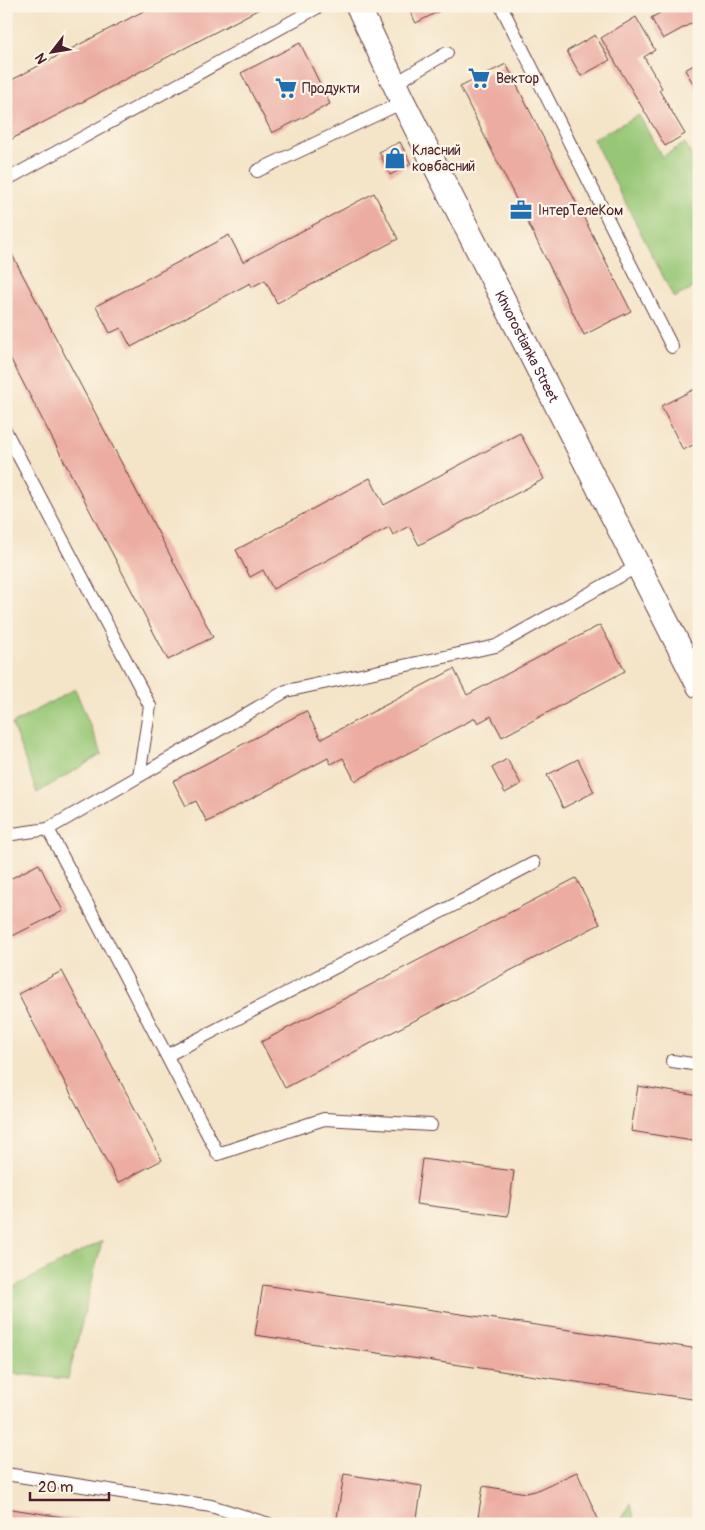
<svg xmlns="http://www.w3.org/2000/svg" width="705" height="1530" viewBox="0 0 705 1530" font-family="Pangolin,sans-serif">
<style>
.green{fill:#97c776;stroke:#707350}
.building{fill:#ecaca2}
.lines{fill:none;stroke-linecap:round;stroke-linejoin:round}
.service-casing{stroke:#643d43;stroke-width:14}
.minor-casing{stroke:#643d43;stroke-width:26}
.service{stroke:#fff;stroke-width:12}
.minor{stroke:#fff;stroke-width:24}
.labels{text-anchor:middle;stroke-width:4.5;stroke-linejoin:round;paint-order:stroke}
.poi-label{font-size:14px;fill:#4a1f2b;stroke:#fcf5e5;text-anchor:start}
.street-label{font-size:14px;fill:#4a1f2b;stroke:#fcf5e5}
</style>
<rect width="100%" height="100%" fill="#fcf5e5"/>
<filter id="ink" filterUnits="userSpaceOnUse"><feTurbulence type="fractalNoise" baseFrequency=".02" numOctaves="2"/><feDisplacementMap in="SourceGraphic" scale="10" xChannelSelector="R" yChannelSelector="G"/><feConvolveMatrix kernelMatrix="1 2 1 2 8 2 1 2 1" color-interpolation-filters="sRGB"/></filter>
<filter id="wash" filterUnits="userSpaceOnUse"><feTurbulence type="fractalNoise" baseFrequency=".0096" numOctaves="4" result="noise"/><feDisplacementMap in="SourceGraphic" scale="20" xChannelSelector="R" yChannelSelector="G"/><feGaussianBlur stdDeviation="1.12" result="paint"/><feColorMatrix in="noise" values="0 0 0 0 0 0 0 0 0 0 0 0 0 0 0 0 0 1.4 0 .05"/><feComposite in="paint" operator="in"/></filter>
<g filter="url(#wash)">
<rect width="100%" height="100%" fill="#f4e4c8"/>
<!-- green -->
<g class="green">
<polygon points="639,115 662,157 685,143 699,169 699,285 674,298 593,139"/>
<polygon points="75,689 102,754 37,793 12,724"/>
<polygon points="102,1241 68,1379 6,1373 6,1291"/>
<polygon points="631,1503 635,1524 619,1524"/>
</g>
<g id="blocks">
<!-- building -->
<g class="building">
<polygon points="153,6 265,6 6,142 6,83"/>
<polygon points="407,6 449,6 416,23"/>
<polygon points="672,6 699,6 699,19 663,39 651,18"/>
<polygon points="636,17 655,50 644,57 662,88 659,90 685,134 665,146 601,38"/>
<polygon points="595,35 610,60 581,76 567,51"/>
<polygon points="300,43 330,104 272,133 241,73"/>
<polygon points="699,62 699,93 685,70"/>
<polygon points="506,64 631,311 584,335 460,87"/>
<polygon points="400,142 411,164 390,175 379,152"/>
<polygon points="374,193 398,239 277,303 265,280 252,287 250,283 131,347 121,328 110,333 96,306 229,235 243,262"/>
<polygon points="6,243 213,637 168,660 6,350"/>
<polygon points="699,387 699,442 683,450 661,406"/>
<polygon points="520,433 544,479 419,545 409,526 393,535 389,527 273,589 263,570 250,577 236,550 370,478 384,505"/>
<polygon points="600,625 625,671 502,737 491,716 478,723 475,718 355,781 343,758 331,764 328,758 207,822 196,801 186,806 173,781 306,711 321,739 454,669 467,695"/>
<polygon points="507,759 521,784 505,793 492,768"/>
<polygon points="578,759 594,792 563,808 547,775"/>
<polygon points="39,864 63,911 6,939 6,881"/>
<polygon points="576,878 600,924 285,1088 261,1042"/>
<polygon points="62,971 162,1160 118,1183 18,994"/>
<polygon points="638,1086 699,1096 699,1142 631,1131"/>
<polygon points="422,1159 514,1171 508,1216 416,1204"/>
<polygon points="263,1285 699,1349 699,1400 255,1335"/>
<polygon points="577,1472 599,1521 593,1524 477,1524 483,1486 526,1493 535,1491"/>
<polygon points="344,1474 422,1486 416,1524 336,1524"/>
<polygon points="6,1508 100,1523 100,1524 6,1524"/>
</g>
</g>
</g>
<g filter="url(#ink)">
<use href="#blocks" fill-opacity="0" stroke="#643d43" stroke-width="1"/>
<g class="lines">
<!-- service casing -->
<g class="service-casing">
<g id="service">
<polyline points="501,6 672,347"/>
<polyline points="394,84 447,53"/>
<polyline points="257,171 403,102"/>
<polyline points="6,180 320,6"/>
<polyline points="6,432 150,706 139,776"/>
<polyline points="48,829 218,1154 324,1119 431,1125"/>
<polyline points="6,835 48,829 286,691 496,646 638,566"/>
<polyline points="168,1055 534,863"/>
<polyline points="672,1061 699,1065"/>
<polyline points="6,1474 211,1506 269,1524"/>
</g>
</g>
<!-- minor casing -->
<g class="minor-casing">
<g id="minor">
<path id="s1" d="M358,6L403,102L699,686"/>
</g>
</g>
<!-- service -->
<use href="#service" class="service"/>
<!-- minor -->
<use href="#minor" class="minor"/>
</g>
</g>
<!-- icons -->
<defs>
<g id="supermarket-bare" transform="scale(1.725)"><path d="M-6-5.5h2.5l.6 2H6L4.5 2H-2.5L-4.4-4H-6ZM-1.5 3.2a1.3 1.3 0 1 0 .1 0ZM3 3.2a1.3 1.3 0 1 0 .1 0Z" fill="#1f6fb2" stroke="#fcf5e5" stroke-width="2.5" paint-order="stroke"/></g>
<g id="shop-bare" transform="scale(1.725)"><path d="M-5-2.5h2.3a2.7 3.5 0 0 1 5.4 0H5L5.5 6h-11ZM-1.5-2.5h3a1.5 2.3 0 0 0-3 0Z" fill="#1f6fb2" stroke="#fcf5e5" stroke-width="2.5" paint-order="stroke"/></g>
<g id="office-bare" transform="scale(1.725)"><path d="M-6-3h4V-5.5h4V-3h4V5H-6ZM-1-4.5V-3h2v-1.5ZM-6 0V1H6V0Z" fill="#1f6fb2" stroke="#fcf5e5" stroke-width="2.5" paint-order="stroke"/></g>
</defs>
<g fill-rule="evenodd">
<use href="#supermarket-bare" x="479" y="78"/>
<use href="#supermarket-bare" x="286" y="88"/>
<use href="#shop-bare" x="395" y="158"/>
<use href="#office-bare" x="521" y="210"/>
</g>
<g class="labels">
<!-- poi labels -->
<g class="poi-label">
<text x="496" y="83">Вектор</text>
<text x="302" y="93">Продукти</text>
<text x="412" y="155">Класний<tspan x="412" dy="16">ковбасний</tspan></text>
<text x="538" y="215">ІнтерТелеКом</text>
</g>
<!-- street labels -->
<g class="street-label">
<text dy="5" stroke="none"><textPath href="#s1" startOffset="380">Khvorostianka Street</textPath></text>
</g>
</g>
<!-- margin -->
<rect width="705" height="1530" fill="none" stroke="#fcf5e5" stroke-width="25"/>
<!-- north arrow -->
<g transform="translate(52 52) rotate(239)" stroke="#fcf5e5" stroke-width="4" paint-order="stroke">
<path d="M0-4L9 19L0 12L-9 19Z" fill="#4a1f2b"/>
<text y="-8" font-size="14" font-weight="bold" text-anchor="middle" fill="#4a1f2b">N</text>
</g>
<!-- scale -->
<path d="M30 1492v8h79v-8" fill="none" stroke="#4a1f2b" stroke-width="2.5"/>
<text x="38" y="1492" font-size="15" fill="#4a1f2b" stroke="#fcf5e5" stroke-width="4" paint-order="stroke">20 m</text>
</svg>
